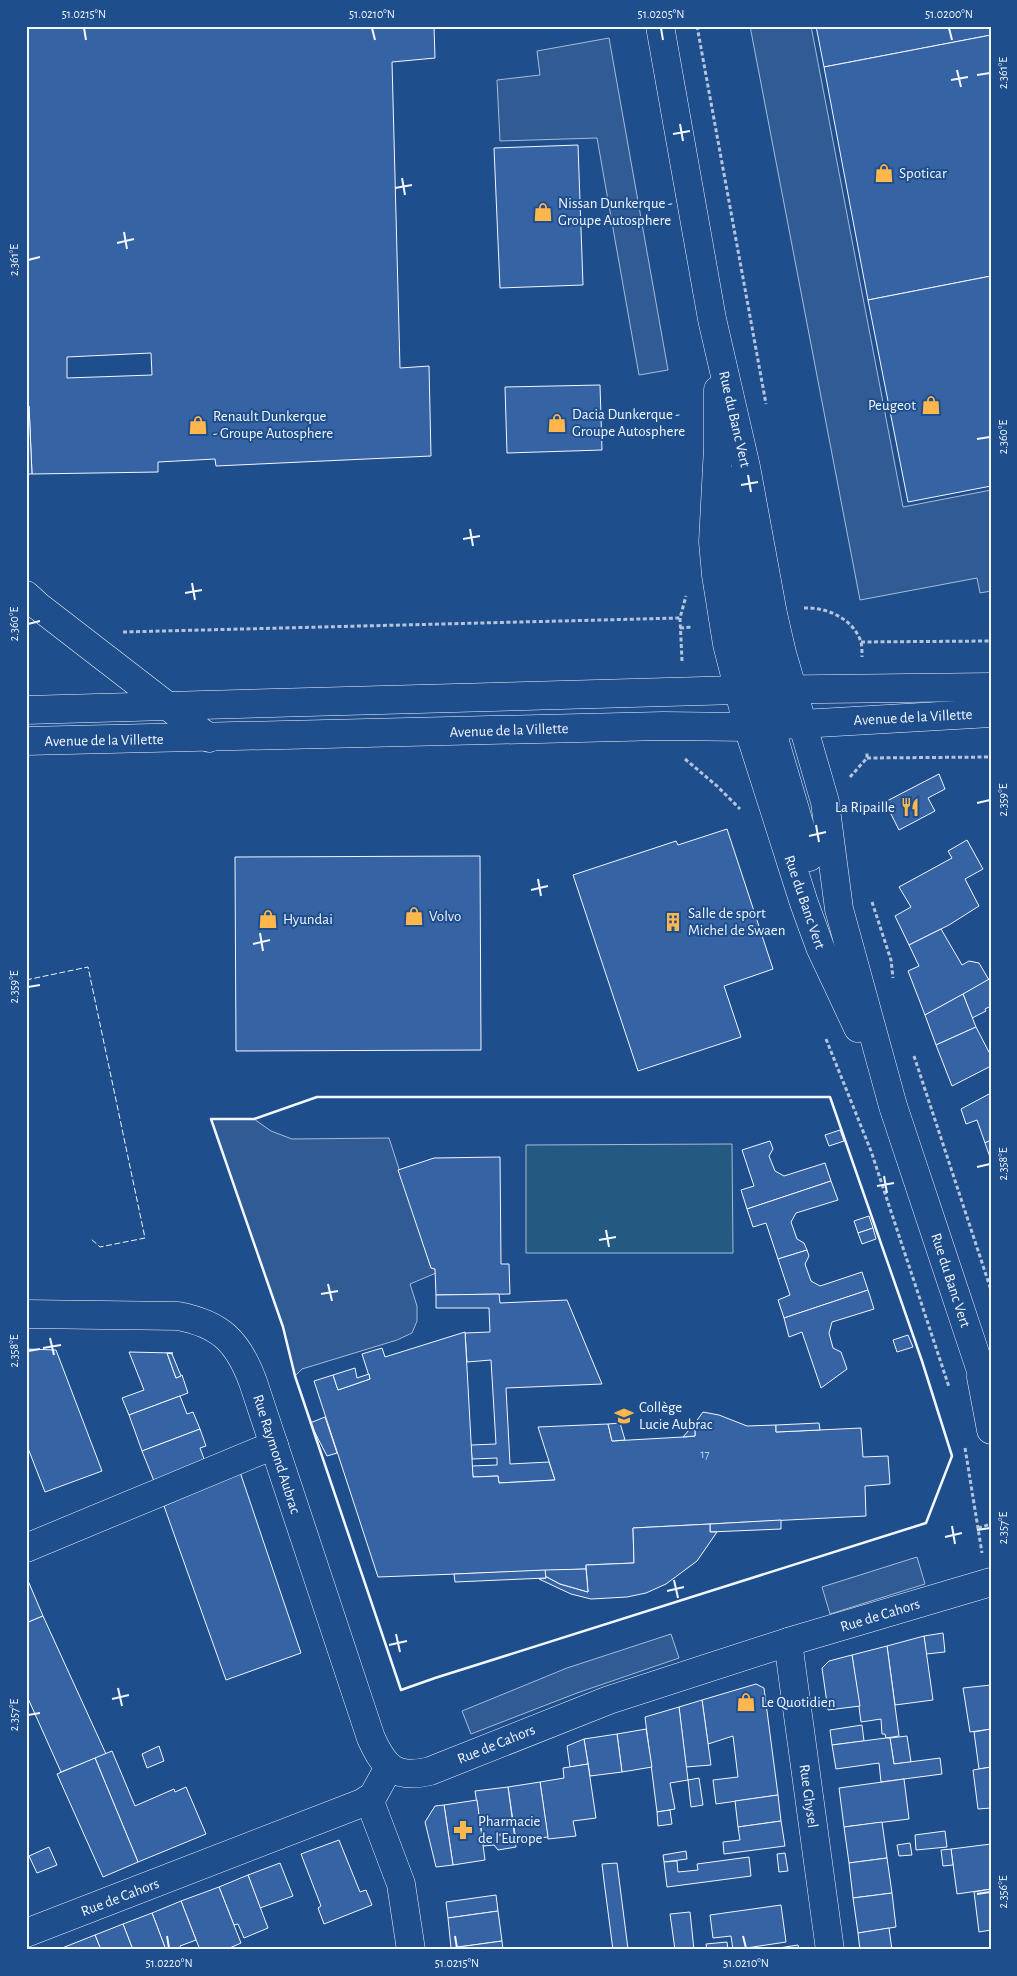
<svg xmlns="http://www.w3.org/2000/svg" width="1017" height="1976" viewBox="0 0 1017 1976" font-family="'Alegreya Sans',sans-serif">
<style>
.green{fill:#245a82;stroke:#a8bbd7}
.parking{fill:#305b95;stroke:#a8bbd7}
.building{fill:#3563a3;stroke:#f2f6ff;fill-rule:evenodd}
.lines{fill:none;stroke-linecap:round;stroke-linejoin:round}
.minor-casing{stroke:#f2f6ff;stroke-width:29}
.major-casing{stroke:#f2f6ff;stroke-width:29}
.path{stroke:#b3c4dc;stroke-width:3;stroke-dasharray:4 2.5;stroke-linecap:butt}
.minor{stroke:#1f4e8c;stroke-width:28}
.major{stroke:#1f4e8c;stroke-width:28}
.fence{stroke:#f2f6ff;stroke-width:1;stroke-dasharray:6 2.5;stroke-linecap:butt}
.wall{stroke:#f2f6ff;stroke-width:2.5}
.ticks{fill:none;stroke:#f2f6ff;stroke-width:2}
.labels{text-anchor:middle;stroke-width:4;stroke-linejoin:round;paint-order:stroke}
.number-label{font-size:12px;fill:#c3d1e8}
.poi-label{font-size:15px;fill:#f2f6ff;stroke:#1f4e8c;text-anchor:start}
.street-label{font-size:15px;fill:#f2f6ff;stroke:#1f4e8c}
.neatline{fill:none;stroke:#f2f6ff;stroke-width:2}
.ticks-label{font-size:12px;text-anchor:middle;fill:#f2f6ff}
</style>
<rect width="100%" height="100%" fill="#1f4e8c"/>
<!-- green -->
<polygon class="green" points="732,1144 733,1253 526,1253 526,1145"/>
<!-- parking -->
<g class="parking">
<polygon points="750,26 811,26 903,507 991,490 991,591 980,593 977,578 860,600"/>
<polygon points="609,38 668,370 639,375 597,138 500,141 497,80 540,75 537,51"/>
<polygon points="211,1119 254,1119 271,1131 292,1139 389,1138 431,1268 435,1269 436,1273 410,1284 417,1306 417,1321 412,1333 397,1340 302,1369 295,1376 283,1327"/>
<polygon points="917,1557 925,1584 830,1614 822,1587"/>
<polygon points="671,1634 679,1658 577,1693 471,1734 462,1711 567,1668"/>
</g>
<!-- building -->
<g class="building">
<path d="M26,26H434L435,58L392,62L400,368L429,366L431,456L216,466L215,459L158,462V472L32,474L29,406H26V283H28V267H26ZM151,353L152,375L67,378V357Z"/>
<polygon points="816,26 991,26 991,35 824,67"/>
<polygon points="991,35 991,276 868,300 824,67"/>
<polygon points="578,145 583,285 500,288 494,148"/>
<polygon points="991,276 991,486 908,502 868,300"/>
<polygon points="600,385 602,450 507,453 505,387"/>
<polygon points="26,406 29,406 32,474 26,474"/>
<polygon points="939,774 945,789 928,798 935,811 899,830 885,802"/>
<polygon points="727,829 773,969 724,986 741,1037 638,1071 573,875 676,841 678,845"/>
<polygon points="967,840 983,869 965,879 979,906 949,925 909,945 895,916 911,907 899,887 952,858 948,851"/>
<polygon points="480,856 481,1050 236,1051 235,857"/>
<polygon points="941,929 962,965 969,961 979,963 989,980 925,1015 908,971 919,966 909,945"/>
<polygon points="991,978 991,1006 985,1009 986,1011 972,1018 963,994"/>
<polygon points="963,994 976,1027 936,1045 925,1015"/>
<polygon points="976,1027 991,1056 991,1066 952,1086 936,1045"/>
<polygon points="991,1093 991,1140 985,1143 977,1120 966,1124 961,1109"/>
<polygon points="840,1130 844,1141 829,1146 825,1135"/>
<polygon points="991,1140 991,1160 985,1143"/>
<polygon points="770,1141 773,1149 769,1156 775,1171 784,1176 825,1163 831,1181 747,1209 741,1190 754,1186 742,1150"/>
<polygon points="500,1157 501,1264 509,1264 510,1294 436,1295 435,1269 431,1268 398,1170 434,1158"/>
<polygon points="831,1181 838,1200 796,1213 791,1222 797,1239 804,1243 807,1250 778,1259 766,1223 753,1227 747,1209"/>
<polygon points="869,1216 873,1228 858,1233 854,1221"/>
<polygon points="873,1228 876,1239 862,1244 858,1233"/>
<polygon points="807,1250 809,1256 805,1264 811,1281 820,1286 862,1272 868,1290 784,1318 778,1300 790,1295 778,1259"/>
<polygon points="868,1290 874,1309 832,1322 829,1333 833,1348 841,1352 847,1369 821,1388 802,1332 789,1337 784,1318"/>
<polygon points="499,1294 500,1303 567,1300 602,1384 506,1388 510,1464 549,1462 555,1480 499,1483 498,1476 473,1477 472,1466 497,1465 497,1458 472,1459 471,1445 496,1444 491,1360 467,1362 465,1333 490,1332 489,1308 436,1308 436,1295"/>
<polygon points="465,1332 473,1477 498,1476 499,1483 555,1480 538,1427 608,1424 612,1441 683,1437 695,1436 695,1423 703,1412 719,1415 747,1426 776,1425 776,1432 861,1428 863,1457 888,1456 890,1484 865,1486 866,1516 633,1528 634,1563 586,1565 586,1569 378,1577 314,1381 333,1375 338,1390 370,1379 362,1354 382,1348 385,1357"/>
<polygon points="908,1335 913,1347 897,1352 893,1340"/>
<polygon points="26,1349 56,1350 102,1471 45,1492 26,1443"/>
<polygon points="129,1352 173,1353 167,1353 176,1378 182,1375 188,1393 129,1415 122,1398 144,1390"/>
<polygon points="167,1353 172,1354 181,1376 176,1378"/>
<polygon points="355,1368 357,1378 369,1374 370,1379 338,1390 333,1375"/>
<polygon points="180,1396 187,1414 193,1412 200,1429 142,1451 129,1415"/>
<polygon points="325,1417 337,1453 327,1456 310,1423"/>
<polygon points="620,1423 625,1440 612,1441 608,1424"/>
<polygon points="695,1423 695,1436 683,1437"/>
<polygon points="819,1423 820,1430 776,1432 776,1425"/>
<polygon points="200,1429 206,1446 200,1448 207,1467 156,1486 142,1451"/>
<polygon points="240,1472 301,1653 226,1680 164,1506"/>
<polygon points="781,1520 781,1529 710,1532 710,1524"/>
<polygon points="710,1524 710,1532 717,1532 697,1561 666,1584 646,1593 627,1597 591,1599 571,1594 539,1579 546,1578 545,1576 560,1584 588,1592 586,1565 634,1563 633,1528"/>
<polygon points="586,1569 588,1592 560,1584 545,1576 545,1570"/>
<polygon points="545,1570 546,1578 455,1582 454,1574"/>
<polygon points="26,1576 43,1616 26,1623"/>
<polygon points="43,1616 106,1754 61,1772 26,1694 26,1623"/>
<polygon points="943,1633 945,1652 926,1654 924,1636"/>
<polygon points="924,1636 933,1700 895,1705 887,1646"/>
<polygon points="887,1646 899,1736 886,1738 885,1734 882,1734 881,1719 861,1722 852,1655"/>
<polygon points="852,1655 860,1706 828,1710 822,1668 829,1661"/>
<polygon points="756,1684 764,1688 778,1795 716,1804 713,1780 738,1777 733,1736 708,1744 702,1700"/>
<polygon points="991,1685 991,1729 970,1732 963,1688"/>
<polygon points="702,1700 711,1765 686,1767 679,1707"/>
<polygon points="679,1707 688,1780 670,1783 675,1809 657,1812 645,1717"/>
<polygon points="862,1725 864,1741 832,1745 830,1730"/>
<polygon points="646,1729 652,1767 622,1772 617,1734"/>
<polygon points="991,1729 991,1767 979,1769 974,1732"/>
<polygon points="617,1734 622,1772 590,1776 584,1739"/>
<polygon points="907,1736 911,1762 894,1764 890,1738"/>
<polygon points="886,1738 890,1738 894,1764 940,1758 942,1774 881,1782 879,1763 836,1769 832,1745"/>
<polygon points="584,1739 588,1764 570,1767 567,1746"/>
<polygon points="159,1746 164,1761 147,1768 142,1754"/>
<polygon points="112,1751 135,1806 174,1789 175,1792 186,1787 206,1834 138,1862 95,1758"/>
<polygon points="95,1758 138,1862 103,1877 57,1774"/>
<polygon points="588,1764 596,1818 573,1821 576,1836 548,1839 540,1782 564,1778 563,1768"/>
<polygon points="991,1767 991,1808 978,1809 973,1770"/>
<polygon points="699,1778 703,1805 691,1807 688,1780"/>
<polygon points="904,1779 909,1819 844,1827 839,1788"/>
<polygon points="540,1782 548,1837 516,1841 508,1787"/>
<polygon points="508,1787 516,1847 498,1850 494,1845 484,1846 475,1791"/>
<polygon points="778,1795 781,1821 738,1827 735,1801"/>
<polygon points="477,1800 485,1860 453,1865 444,1805"/>
<polygon points="444,1805 453,1865 436,1867 425,1822 435,1806"/>
<polygon points="670,1810 672,1824 658,1826 657,1812"/>
<polygon points="781,1821 785,1846 724,1854 723,1842 740,1840 738,1827"/>
<polygon points="882,1822 887,1858 849,1863 844,1827"/>
<polygon points="945,1831 947,1847 916,1850 915,1835"/>
<polygon points="339,1840 360,1892 366,1890 372,1905 324,1924 318,1908 321,1906 301,1854"/>
<polygon points="910,1843 912,1855 899,1856 897,1845"/>
<polygon points="991,1844 991,1889 957,1894 951,1849"/>
<polygon points="49,1847 57,1865 37,1873 29,1856"/>
<polygon points="951,1849 953,1865 943,1866 941,1850"/>
<polygon points="686,1851 687,1859 664,1862 663,1855"/>
<polygon points="785,1853 788,1871 779,1872 777,1854"/>
<polygon points="749,1857 751,1876 667,1887 664,1862 677,1861 678,1872 698,1870 697,1864"/>
<polygon points="887,1858 892,1893 853,1898 849,1863"/>
<polygon points="280,1863 293,1896 260,1908 248,1875"/>
<polygon points="617,1863 628,1949 613,1950 604,1881 602,1864"/>
<polygon points="248,1875 268,1928 244,1938 238,1924 234,1925 219,1887"/>
<polygon points="219,1887 241,1943 225,1950 200,1950 181,1901"/>
<polygon points="991,1889 991,1930 979,1932 974,1892"/>
<polygon points="892,1893 896,1927 858,1933 853,1898"/>
<polygon points="496,1895 498,1911 448,1918 446,1902"/>
<polygon points="181,1901 196,1940 180,1946 181,1950 166,1950 152,1913"/>
<polygon points="781,1905 786,1942 733,1950 731,1936 713,1938 710,1915"/>
<polygon points="498,1911 502,1941 451,1948 448,1918"/>
<polygon points="690,1912 694,1950 675,1950 670,1914"/>
<polygon points="152,1913 166,1950 133,1950 123,1924"/>
<polygon points="123,1924 133,1950 101,1950 95,1935"/>
<polygon points="889,1928 892,1950 860,1950 858,1933"/>
<polygon points="95,1935 101,1950 57,1950"/>
<polygon points="502,1941 503,1950 452,1950 451,1948"/>
<polygon points="727,1942 728,1950 707,1950 706,1944"/>
<polygon points="798,1945 799,1950 766,1950"/>
</g>
<g class="lines">
<!-- minor casing -->
<g class="minor-casing">
<g id="minor">
<polyline points="660,26 712,319 746,467 773,614 782,653 825,802 839,909 893,1106 980,1368 991,1394"/>
<polyline points="718,390 718,447 713,542 716,575 727,644 748,727 804,903 820,947 858,1028"/>
<path d="M728,480C733,521 739,561 746,601C752,637 755,681 780,709"/>
<polyline points="26,595 38,606 209,738"/>
<polyline points="759,706 770,725 809,857"/>
<path d="M26,1314L178,1316C220,1324 238,1341 253,1382L371,1738C385,1769 396,1779 430,1771L609,1700L788,1642L991,1582"/>
<polyline points="981,1377 991,1430"/>
<polyline points="26,1548 274,1445"/>
<polyline points="788,1642 830,1950"/>
<polyline points="369,1799 401,1884 411,1950"/>
<polyline points="26,1933 362,1803 373,1796 389,1767"/>
</g>
</g>
<!-- major casing -->
<g class="major-casing">
<g id="major">
<polyline points="26,710 738,690 991,687"/>
<polyline points="26,741 663,726 748,727 991,713"/>
</g>
</g>
<!-- path -->
<g class="path">
<polyline points="697,26 766,404"/>
<path d="M804,608C826,607 853,618 861,642C862,646 862,652 862,657"/>
<polyline points="680,628 692,627"/>
<polyline points="123,632 680,618"/>
<polyline points="861,642 991,641"/>
<polyline points="682,661 680,618 686,596"/>
<polyline points="867,758 991,757"/>
<polyline points="685,759 717,786 740,809"/>
<polyline points="850,777 867,758 867,751"/>
<polyline points="872,902 891,960 893,978"/>
<polyline points="826,1039 871,1151 949,1387"/>
<polyline points="914,1056 991,1290"/>
<polyline points="965,1448 982,1553"/>
<polyline points="978,1528 991,1524"/>
</g>
<!-- minor -->
<use href="#minor" class="minor"/>
<!-- major -->
<use href="#major" class="major"/>
<!-- fence -->
<polyline class="fence" points="26,980 88,967 145,1238 100,1247 90,1238"/>
<!-- wall -->
<polygon class="wall" points="317,1097 830,1097 922,1361 952,1456 926,1523 435,1678 401,1690 295,1376 283,1327 211,1119 254,1119"/>
</g>
<!-- ticks -->
<path class="ticks" d="M84,28L86,40M372,28L375,40M661,28L663,40M949,28L952,40M957,70L961,87M977,75L990,73M951,80L968,77M680,124L683,141M673,134L690,131M402,178L405,195M395,188L412,185M124,232L127,249M117,243L134,239M28,260L40,257M977,439L990,437M748,475L751,492M741,485L758,482M470,529L473,546M463,539L480,536M192,583L195,600M185,593L202,590M28,624L40,621M977,803L990,800M816,825L819,842M809,836L826,832M538,879L541,896M531,890L548,886M260,933L263,951M253,944L270,940M28,987L40,985M977,1167L990,1164M884,1176L887,1193M877,1186L894,1183M606,1230L609,1247M599,1240L616,1237M328,1284L332,1301M321,1294L338,1291M50,1338L54,1355M43,1348L61,1345M28,1351L40,1349M952,1526L955,1544M977,1530L990,1528M945,1537L962,1533M674,1580L678,1598M667,1591L684,1587M396,1634L400,1652M389,1645L407,1641M118,1688L122,1706M112,1699L129,1695M28,1715L40,1713M977,1894L990,1892M167,1936L169,1948M455,1936L457,1948M743,1936L746,1948"/>
<!-- icons -->
<defs>
<g id="shop-bare" transform="scale(1.5)"><path d="M-5-2.5h2.3a2.7 3.5 0 0 1 5.4 0H5L5.5 6h-11ZM-1.5-2.5h3a1.5 2.3 0 0 0-3 0Z" fill="#ffb74d" stroke="#1f4e8c" stroke-width="2.5" paint-order="stroke"/></g>
<g id="restaurant-bare" transform="scale(1.5)"><path d="M-5-6h1v4h1v-4h1v4h1v-4h1v5L-1.5 .5V6h-2V.5L-5-1ZM5-6V6H3V1.5H1.5Q1.5-4 5-6Z" fill="#ffb74d" stroke="#1f4e8c" stroke-width="2.5" paint-order="stroke"/></g>
<g id="building-bare" transform="scale(1.5)"><path d="M-4-6H4V6H1V3H-1V6H-4ZM-2.5-4.3h1.7v1.8h-1.7ZM.8-4.3h1.7v1.8H.8ZM-2.5-1h1.7V.8h-1.7ZM.8-1h1.7V.8H.8Z" fill="#ffb74d" stroke="#1f4e8c" stroke-width="2.5" paint-order="stroke"/></g>
<g id="school-bare" transform="scale(1.5)"><path d="M0-5L7-2L0 1L-7-2ZM-4 1L0 2.5L4 1V4Q0 6-4 4Z" fill="#ffb74d" stroke="#1f4e8c" stroke-width="2.5" paint-order="stroke"/></g>
<g id="pharmacy-bare" transform="scale(1.5)"><path d="M-2-6h4v4h4v4h-4v4h-4v-4h-4v-4h4Z" fill="#ffb74d" stroke="#1f4e8c" stroke-width="2.5" paint-order="stroke"/></g>
</defs>
<g fill-rule="evenodd">
<use href="#shop-bare" x="884" y="173"/>
<use href="#shop-bare" x="543" y="212"/>
<use href="#shop-bare" x="931" y="405"/>
<use href="#shop-bare" x="557" y="423"/>
<use href="#shop-bare" x="198" y="425"/>
<use href="#restaurant-bare" x="910" y="807"/>
<use href="#shop-bare" x="414" y="916"/>
<use href="#shop-bare" x="268" y="919"/>
<use href="#building-bare" x="673" y="922"/>
<use href="#school-bare" x="624" y="1416"/>
<use href="#shop-bare" x="746" y="1702"/>
<use href="#pharmacy-bare" x="463" y="1830"/>
</g>
<g class="labels">
<!-- number labels -->
<g class="number-label">
<text x="705" y="1458">17</text>
</g>
<!-- poi labels -->
<g class="poi-label">
<text x="899" y="178">Spoticar</text>
<text x="558" y="208">Nissan Dunkerque -<tspan x="558" dy="17">Groupe Autosphere</tspan></text>
<text x="916" y="410" text-anchor="end">Peugeot</text>
<text x="572" y="419">Dacia Dunkerque -<tspan x="572" dy="17">Groupe Autosphere</tspan></text>
<text x="213" y="421">Renault Dunkerque<tspan x="213" dy="17">- Groupe Autosphere</tspan></text>
<text x="895" y="812" text-anchor="end">La Ripaille</text>
<text x="688" y="918">Salle de sport<tspan x="688" dy="17">Michel de Swaen</tspan></text>
<text x="429" y="921">Volvo</text>
<text x="283" y="924">Hyundai</text>
<text x="639" y="1412">Collège<tspan x="639" dy="17">Lucie Aubrac</tspan></text>
<text x="761" y="1707">Le Quotidien</text>
<text x="478" y="1826">Pharmacie<tspan x="478" dy="17">de l'Europe</tspan></text>
</g>
<!-- street labels -->
<g class="street-label">
<text transform="translate(735 419) rotate(77)" y="5">Rue du Banc Vert</text>
<text transform="translate(913 717) rotate(-3)" y="5">Avenue de la Villette</text>
<text transform="translate(509 730) rotate(-2)" y="5">Avenue de la Villette</text>
<text transform="translate(104 740) rotate(-1)" y="5">Avenue de la Villette</text>
<text transform="translate(805 902) rotate(71)" y="5">Rue du Banc Vert</text>
<text transform="translate(951 1280) rotate(72)" y="5">Rue du Banc Vert</text>
<text transform="translate(277 1454) rotate(72)" y="5">Rue Raymond Aubrac</text>
<text transform="translate(880 1615) rotate(-17)" y="5">Rue de Cahors</text>
<text transform="translate(496 1744) rotate(-22)" y="5">Rue de Cahors</text>
<text transform="translate(809 1796) rotate(82)" y="5">Rue Ghysel</text>
<text transform="translate(120 1897) rotate(-21)" y="5">Rue de Cahors</text>
</g>
</g>
<!-- border -->
<rect width="1017" height="1976" fill="none" stroke="#1f4e8c" stroke-width="55"/>
<rect x="28" y="28" width="962" height="1920" class="neatline"/>
<g class="ticks-label">
<text x="84" y="18">51.0215°N</text>
<text x="372" y="18">51.0210°N</text>
<text x="661" y="18">51.0205°N</text>
<text x="949" y="18">51.0200°N</text>
<text transform="translate(1003 73) rotate(-90)" y="4">2.361°E</text>
<text transform="translate(14 260) rotate(-90)" y="4">2.361°E</text>
<text transform="translate(1003 437) rotate(-90)" y="4">2.360°E</text>
<text transform="translate(14 624) rotate(-90)" y="4">2.360°E</text>
<text transform="translate(1003 800) rotate(-90)" y="4">2.359°E</text>
<text transform="translate(14 987) rotate(-90)" y="4">2.359°E</text>
<text transform="translate(1003 1164) rotate(-90)" y="4">2.358°E</text>
<text transform="translate(14 1351) rotate(-90)" y="4">2.358°E</text>
<text transform="translate(1003 1528) rotate(-90)" y="4">2.357°E</text>
<text transform="translate(14 1715) rotate(-90)" y="4">2.357°E</text>
<text transform="translate(1003 1892) rotate(-90)" y="4">2.356°E</text>
<text x="169" y="1967">51.0220°N</text>
<text x="457" y="1967">51.0215°N</text>
<text x="746" y="1967">51.0210°N</text>
</g>
</svg>
